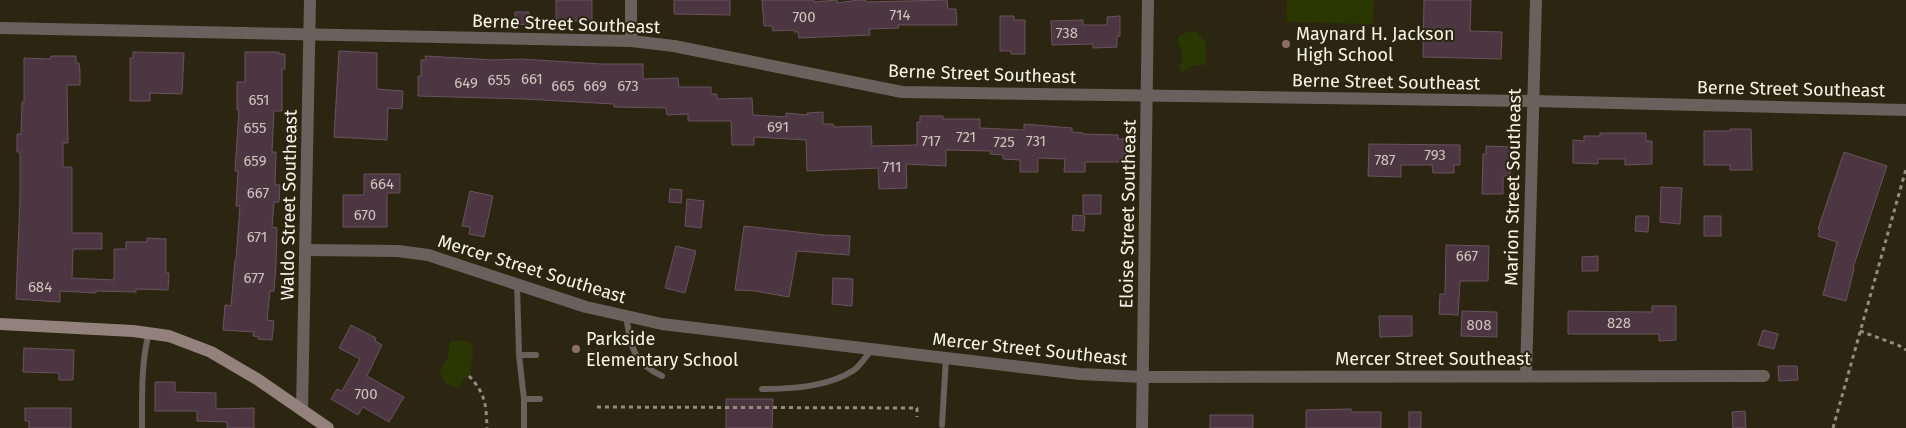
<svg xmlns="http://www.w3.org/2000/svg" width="1906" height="428" viewBox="0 0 1906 428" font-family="'Fira Sans',sans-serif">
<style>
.green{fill:#2a3703}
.building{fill:#4b3641;stroke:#6a535f}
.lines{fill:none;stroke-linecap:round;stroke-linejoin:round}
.path{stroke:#928d7c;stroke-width:3;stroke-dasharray:4 4;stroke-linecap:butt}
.lane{stroke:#6c605c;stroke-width:6}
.street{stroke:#6c605c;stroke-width:12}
.secondary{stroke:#93817b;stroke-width:12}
.education-dot{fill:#8d6e63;stroke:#2b2511;stroke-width:2}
.labels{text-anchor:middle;stroke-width:4;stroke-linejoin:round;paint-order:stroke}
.number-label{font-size:15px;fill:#cdc4be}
.street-label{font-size:18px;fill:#f8f4e7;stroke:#2b2511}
.poi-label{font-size:18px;fill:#f8f4e7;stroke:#2b2511;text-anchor:start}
</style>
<rect width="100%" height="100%" fill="#2b2511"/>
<!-- green -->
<g class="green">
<polygon points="1287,0 1374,0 1373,24 1286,22"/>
<polygon points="1190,31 1195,31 1206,42 1206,62 1204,65 1193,66 1183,72 1179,69 1178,66 1183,61 1181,49 1177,41 1179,36"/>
<path d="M451,341C459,341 470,339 474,348L470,374L457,388C447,385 443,382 440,371L448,357L449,345Z"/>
</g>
<!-- building -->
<g class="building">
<rect x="556" y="0" width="36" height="21"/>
<polygon points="674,0 730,0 730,15 674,14"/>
<polygon points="762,0 814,0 814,2 837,0 837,3 859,0 866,0 866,2 947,0 948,9 956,9 957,25 898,25 899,28 869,29 870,35 799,38 798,32 794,32 794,30 773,31 772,26 764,26"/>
<polygon points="1424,0 1471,0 1470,31 1502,32 1501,59 1423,57"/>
<polygon points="515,12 529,12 528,25 515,24"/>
<polygon points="1000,16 1014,16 1014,20 1025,20 1025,54 1011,54 1011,51 1000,51"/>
<polygon points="1120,16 1120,36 1117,36 1117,47 1093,48 1093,44 1052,45 1051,21 1083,20 1083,25 1107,25 1107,17"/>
<polygon points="339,51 377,53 377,89 403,91 402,109 388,108 387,140 334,137"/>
<polygon points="133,52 184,53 182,94 150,93 150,101 130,101 130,58 133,58"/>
<polygon points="245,52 279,52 279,54 285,54 285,69 282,69 282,111 274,111 272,152 276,152 275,185 280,185 279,202 274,202 272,227 277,228 276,265 274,291 270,291 267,320 274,321 272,340 258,339 259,337 253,336 254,332 223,330 225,305 231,306 235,260 236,260 240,206 236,206 238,171 235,171 239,110 237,110 237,82 245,82"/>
<polygon points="51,56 76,56 76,63 79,63 80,72 80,85 67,85 68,143 63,143 63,167 72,167 72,233 102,233 102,249 73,249 72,278 114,280 114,249 126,249 126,242 147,242 147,238 166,239 166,273 169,273 168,290 136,289 136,292 96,291 96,293 60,291 60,302 16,299 20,199 20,152 17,152 17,134 21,134 22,102 24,102 24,58 50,59"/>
<polygon points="425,56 494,60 521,59 601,64 643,64 643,79 678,78 679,87 711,87 711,94 717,94 717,99 752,98 753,115 786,117 786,113 807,115 807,113 823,112 823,124 833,124 834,127 871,126 872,146 917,145 917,122 920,122 920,116 943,116 943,119 980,119 980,128 1024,130 1024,124 1072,128 1072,132 1083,133 1083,134 1118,135 1118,139 1126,139 1125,162 1085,162 1085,172 1064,172 1065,159 1038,158 1038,172 1020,172 1020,160 1003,159 1003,155 990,154 991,151 946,150 946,166 906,164 907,188 879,189 878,168 807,171 806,140 754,137 754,145 732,145 731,121 688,121 688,114 667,115 666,108 614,107 614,104 524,99 418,96 418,76 421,76 421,60 426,60"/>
<polygon points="1730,129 1751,129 1752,170 1730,170 1730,165 1704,165 1704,131 1730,131"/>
<polygon points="1600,133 1646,133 1646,141 1652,141 1652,164 1625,165 1625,159 1598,159 1598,164 1573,163 1573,140 1584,141 1584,136 1600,136"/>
<polygon points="1369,144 1460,145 1460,165 1454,165 1454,173 1433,173 1432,165 1401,165 1401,177 1368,176"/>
<polygon points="1486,146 1511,147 1510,176 1503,176 1503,194 1482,194 1483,154 1486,154"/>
<polygon points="1844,152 1887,166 1853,268 1854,269 1846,301 1823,295 1837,242 1818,236 1820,230 1818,229"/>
<polygon points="364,174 400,174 400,193 387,193 387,227 343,227 343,195 364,195"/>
<polygon points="1661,187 1682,188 1680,224 1660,222"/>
<polygon points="670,189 682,190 681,203 669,202"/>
<polygon points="470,191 493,196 484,237 469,234 470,227 462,226"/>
<rect x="1083" y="195" width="18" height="19"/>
<polygon points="687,199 704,201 701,228 685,226"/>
<polygon points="1073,215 1085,216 1084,231 1072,230"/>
<polygon points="1636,216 1649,216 1648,232 1635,231"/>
<rect x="1704" y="216" width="17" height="20"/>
<polygon points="744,226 824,235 850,236 849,255 797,251 789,297 755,291 735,290"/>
<polygon points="1446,245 1489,246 1488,281 1460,281 1458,315 1439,314 1440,294 1445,294"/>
<polygon points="676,246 696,251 685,293 665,288"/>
<polygon points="1598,256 1598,271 1582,271 1582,257"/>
<polygon points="833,278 853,279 852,306 832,304"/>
<polygon points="1652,306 1676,306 1676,340 1659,341 1659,334 1568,334 1568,311 1652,312"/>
<polygon points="1462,311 1497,312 1497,337 1461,336"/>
<polygon points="1379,316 1412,316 1412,336 1380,337"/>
<polygon points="351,325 376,338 375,341 382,345 367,376 404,397 389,422 363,407 358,415 331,399 337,389 342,391 360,359 339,348"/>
<polygon points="1763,330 1778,334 1774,349 1758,345"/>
<polygon points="24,348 74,350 73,380 59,380 59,373 23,372"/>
<polygon points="1778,366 1797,366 1798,380 1779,381"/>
<polygon points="155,382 175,382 175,392 216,393 216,409 254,408 254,428 227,428 227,422 197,421 197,411 155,411"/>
<polygon points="726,399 773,399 772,428 726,428"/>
<polygon points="25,408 71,408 71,428 29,428 29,421 25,421"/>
<polygon points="1351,409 1351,412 1381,412 1381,428 1306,428 1306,410"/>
<polygon points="1745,411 1746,428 1733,428 1732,412"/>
<rect x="1409" y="412" width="12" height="16"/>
<rect x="1210" y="415" width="43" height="13"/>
</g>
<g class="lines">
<!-- path -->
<g class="path">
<polyline points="1860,331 1898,345 1906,350"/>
<path d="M469,376C486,394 486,405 487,428"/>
<polyline points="597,407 917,408 917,417"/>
<polyline points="1833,428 1906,169"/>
</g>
<!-- lane -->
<g class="lane">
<polyline points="517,284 519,355 536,355"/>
<path d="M626,316C631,346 632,362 662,376"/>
<polyline points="519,355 524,399 540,399"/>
<path d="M762,389C791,389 829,387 854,370C861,365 866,356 872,349"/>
<polyline points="524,399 524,428"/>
<polyline points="942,425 946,358"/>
<path d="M142,428C142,396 141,363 149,332"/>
</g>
<!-- street -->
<g class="street">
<polyline points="0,28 631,41 674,46 902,92 1533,101 1906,110"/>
<polyline points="631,41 631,0"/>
<polyline points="306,250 398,251 428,255 586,307 662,324 1080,374 1143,377 1764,376"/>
<polyline points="1526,376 1536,0"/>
<polyline points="302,410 310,0"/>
<polyline points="1142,428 1148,0"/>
</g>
<!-- secondary -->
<polyline class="secondary" points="0,324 133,331 169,336 211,352 257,379 328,428"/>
</g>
<!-- markers -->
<g class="education-dot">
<circle cx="1286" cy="44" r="5"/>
<circle cx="576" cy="349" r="5"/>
</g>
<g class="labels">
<!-- number labels -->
<g class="number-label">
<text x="900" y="20">714</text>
<text x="804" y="22">700</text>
<text x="1067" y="38">738</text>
<text x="532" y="84">661</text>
<text x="499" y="85">655</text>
<text x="466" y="88">649</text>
<text x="563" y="91">665</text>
<text x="595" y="91">669</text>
<text x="628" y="91">673</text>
<text x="259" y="105">651</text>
<text x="778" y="132">691</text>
<text x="255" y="133">655</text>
<text x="966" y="142">721</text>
<text x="931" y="146">717</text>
<text x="1036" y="146">731</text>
<text x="1004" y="147">725</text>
<text x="1435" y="160">793</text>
<text x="1385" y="165">787</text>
<text x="255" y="166">659</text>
<text x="892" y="172">711</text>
<text x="382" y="189">664</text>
<text x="258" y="198">667</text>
<text x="365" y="220">670</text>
<text x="257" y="242">671</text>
<text x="1467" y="261">667</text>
<text x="254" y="283">677</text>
<text x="40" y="292">684</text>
<text x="1619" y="328">828</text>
<text x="1479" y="330">808</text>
<text x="366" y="399">700</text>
</g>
<!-- street labels -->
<g class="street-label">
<text transform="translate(566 24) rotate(2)" y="6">Berne Street Southeast</text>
<text transform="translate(982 74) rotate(2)" y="6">Berne Street Southeast</text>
<text transform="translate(1386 82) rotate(1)" y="6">Berne Street Southeast</text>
<text transform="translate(1791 89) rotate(1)" y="6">Berne Street Southeast</text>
<text transform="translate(1513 187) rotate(-89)" y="6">Marion Street Southeast</text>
<text transform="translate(289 205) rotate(-89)" y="6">Waldo Street Southeast</text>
<text transform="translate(1128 214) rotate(-89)" y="6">Eloise Street Southeast</text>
<text transform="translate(532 269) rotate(17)" y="6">Mercer Street Southeast</text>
<text transform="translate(1030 349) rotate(6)" y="6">Mercer Street Southeast</text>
<text x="1433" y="365">Mercer Street Southeast</text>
</g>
<!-- poi labels -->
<g class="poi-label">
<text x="1296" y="40">Maynard H. Jackson<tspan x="1296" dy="21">High School</tspan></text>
<text x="586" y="345">Parkside<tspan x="586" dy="21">Elementary School</tspan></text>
</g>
</g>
</svg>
